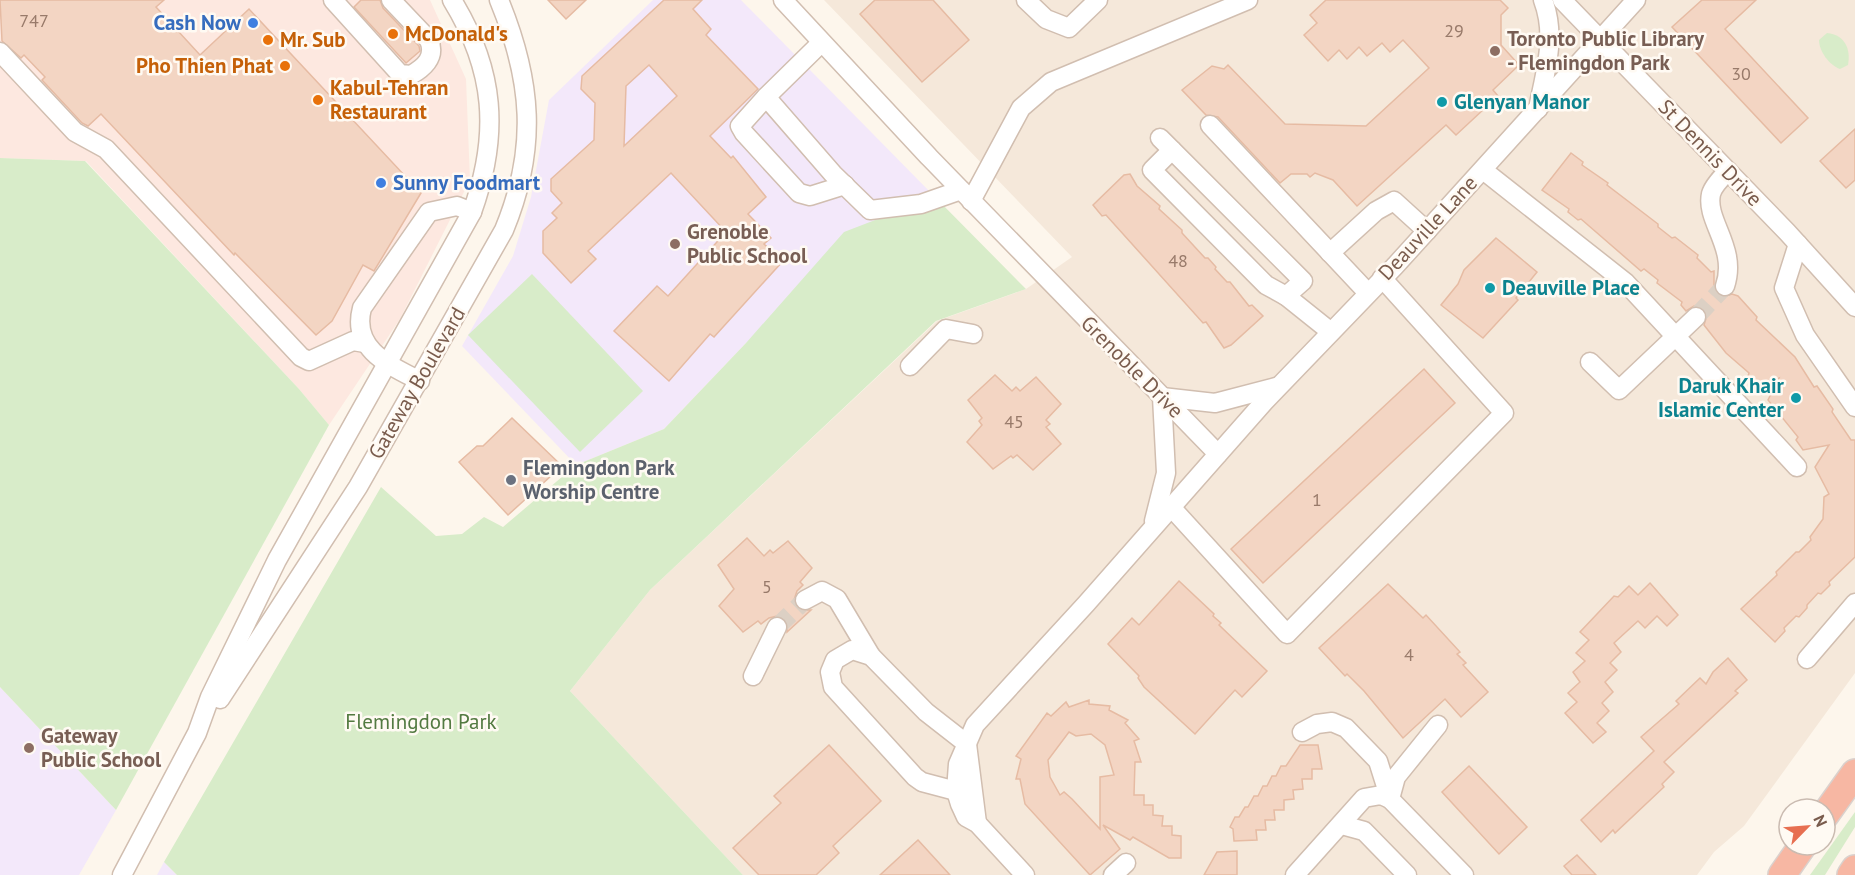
<svg xmlns="http://www.w3.org/2000/svg" width="1855" height="875" viewBox="0 0 1855 875" font-family="'PT Sans',sans-serif">
<style>
.residential{fill:#f5e8da}
.commercial{fill:#fde8e0}
.education{fill:#f3e8fa}
.green{fill:#d8ecc9}
.building{fill:#f3d5c3;stroke:#e6bba3;stroke-width:1.5;fill-rule:evenodd}
.lines{fill:none;stroke-linecap:round;stroke-linejoin:round}
.minor-tunnel{stroke:#dcd0c4;stroke-width:18;stroke-dasharray:18 9;stroke-linecap:butt}
.minor-casing{stroke:#d1beb0;stroke-width:21}
.highway-casing{stroke:#dad1cd;stroke-width:30}
.minor{stroke:#fff;stroke-width:18}
.highway{stroke:#f7b7a3;stroke-width:27}
.shop-dot{fill:#3f7fe0;stroke:#fffaf3;stroke-width:2}
.food-dot{fill:#e8710a;stroke:#fffaf3;stroke-width:2}
.education-dot{fill:#8d6e63;stroke:#fffaf3;stroke-width:2}
.culture-dot{fill:#0f9aa8;stroke:#fffaf3;stroke-width:2}
.worship-dot{fill:#6b7280;stroke:#fffaf3;stroke-width:2}
.labels{text-anchor:middle;stroke-width:5;stroke-linejoin:round;paint-order:stroke}
.number-label{font-size:18px;fill:#987a6a}
.shop-label{font-size:21px;font-weight:bold;fill:#366cbe;stroke:#fffaf3;text-anchor:end}
.food-label{font-size:21px;font-weight:bold;fill:#c56008;stroke:#fffaf3;text-anchor:start}
.education-label{font-size:21px;font-weight:bold;fill:#785e54;stroke:#fffaf3;text-anchor:start}
.culture-label{font-size:21px;font-weight:bold;fill:#0d838f;stroke:#fffaf3;text-anchor:start}
.street-label{font-size:21px;fill:#7a5c4d;stroke:#fffaf3}
.worship-label{font-size:21px;font-weight:bold;fill:#5b616d;stroke:#fffaf3;text-anchor:start}
.park-label{font-size:21px;fill:#537a41;stroke:#fffaf3}
</style>
<rect width="100%" height="100%" fill="#fdf6ec"/>
<!-- residential -->
<polygon class="residential" points="824,0 1855,0 1855,673 1744,826 1714,852 1697,875 743,875 570,691 650,590 937,321 1026,289 1072,257"/>
<!-- commercial -->
<polygon class="commercial" points="0,0 430,0 466,79 470,180 400,319 329,425 299,389 86,161 0,158"/>
<!-- education -->
<g class="education">
<polygon points="653,0 741,0 935,197 746,343 664,429 576,465 462,346 513,256 531,197 549,100"/>
<polygon points="0,687 116,810 79,875 0,875"/>
<polygon points="164,862 177,875 157,875"/>
</g>
<!-- green -->
<g class="green">
<path d="M1827,33C1845,35 1851,49 1848,65L1840,69C1829,65 1819,51 1819,40Z"/>
<polygon points="0,158 85,161 299,389 329,425 116,810 0,687"/>
<polygon points="935,197 1026,289 936,321 650,590 570,691 743,875 177,875 164,862 381,487 436,536 462,534 484,517 503,527 576,465 664,429 746,343 844,232"/>
<polygon points="532,274 643,391 580,452 468,335"/>
<polygon points="1855,812 1855,827 1825,875 1810,875"/>
</g>
<!-- building -->
<g class="building">
<polygon points="0,0 164,0 156,7 200,55 249,9 421,193 374,271 363,265 332,321 316,335 235,253 234,255 101,114 88,126 82,123 42,80 45,77 24,55 21,58 2,41"/>
<polygon points="361,0 380,0 383,8 419,46 420,51 406,63 354,7"/>
<polygon points="548,0 586,0 566,19"/>
<path d="M664,0H702L693,9L711,29L706,35L758,89L710,136L731,158L733,156L766,197L748,214L771,238L764,244L783,261L714,337L710,334L669,381L614,331L657,286L668,296L726,232L671,173L588,251L596,259L571,283L543,253V231L557,218L552,213L562,203L551,191V179L594,140L595,103L581,89L582,76ZM649,65L677,96L624,146L626,86Z"/>
<polygon points="875,0 933,0 969,40 922,82 860,14"/>
<polygon points="1326,0 1500,0 1508,8 1501,15 1501,45 1519,65 1493,90 1498,96 1456,135 1446,125 1357,206 1333,180 1315,173 1310,177 1307,174 1291,174 1280,183 1218,117 1206,115 1182,90 1212,66 1224,69 1228,65 1285,124 1366,126 1429,68 1403,40 1390,52 1382,43 1367,56 1359,47 1347,59 1339,50 1328,61 1304,35 1317,23 1310,15"/>
<polygon points="1702,0 1756,0 1725,29 1808,118 1781,143 1672,27"/>
<polygon points="1855,129 1855,180 1846,188 1820,161"/>
<polygon points="1571,153 1583,162 1582,165 1608,183 1607,185 1658,224 1658,227 1672,238 1675,237 1698,255 1697,258 1711,272 1714,271 1714,289 1717,294 1723,297 1732,294 1738,296 1757,317 1756,320 1795,357 1814,387 1817,386 1833,409 1832,412 1851,440 1855,440 1855,557 1829,582 1830,585 1821,594 1818,593 1807,605 1807,608 1799,617 1796,616 1784,628 1785,631 1775,642 1741,609 1777,575 1776,572 1796,552 1799,552 1811,540 1810,537 1823,519 1824,497 1829,494 1815,467 1829,445 1803,450 1796,440 1798,437 1768,400 1779,378 1756,385 1748,376 1749,373 1726,353 1704,325 1707,315 1704,309 1694,306 1686,311 1681,305 1682,302 1657,283 1658,280 1644,269 1641,271 1581,219 1578,220 1568,212 1569,209 1542,190"/>
<polygon points="1130,174 1137,186 1160,206 1159,209 1182,230 1182,233 1205,258 1208,258 1216,267 1215,269 1227,282 1230,282 1249,306 1252,305 1263,316 1231,345 1224,348 1206,322 1203,323 1106,215 1102,216 1093,205 1124,175"/>
<polygon points="1496,238 1537,272 1516,298 1518,300 1483,338 1441,305 1458,284 1464,270"/>
<polygon points="1424,369 1455,403 1263,583 1231,549"/>
<polygon points="995,375 1012,391 1016,387 1020,391 1036,377 1061,404 1046,420 1050,424 1046,427 1061,444 1033,470 1017,455 1013,458 1011,456 993,469 967,442 982,425 979,421 982,418 968,400"/>
<polygon points="512,418 562,466 508,515 459,462 477,446 483,446"/>
<polygon points="747,538 764,556 770,550 773,553 788,541 812,568 800,582 803,585 797,591 794,600 800,610 811,610 787,632 787,621 777,616 769,618 761,624 758,621 743,632 719,606 734,589 718,565"/>
<polygon points="1179,581 1214,614 1213,616 1221,623 1219,625 1267,671 1242,697 1235,690 1195,734 1144,687 1138,678 1139,676 1108,644 1132,618 1139,625"/>
<polygon points="1650,583 1678,615 1667,626 1657,616 1645,628 1638,621 1614,643 1621,652 1610,663 1617,670 1605,682 1613,692 1602,703 1609,711 1597,723 1606,732 1593,743 1565,713 1577,702 1568,693 1580,682 1573,672 1585,661 1576,653 1589,640 1580,632 1614,596 1618,597 1629,586 1638,595"/>
<polygon points="1388,584 1423,618 1426,615 1460,652 1457,654 1466,663 1463,665 1488,692 1461,717 1445,699 1403,738 1364,691 1347,674 1345,676 1319,648"/>
<polygon points="1728,658 1747,680 1735,691 1738,693 1664,762 1674,772 1662,784 1664,787 1615,833 1613,830 1601,842 1581,820 1654,751 1641,737 1679,704 1676,701 1700,678 1706,684 1713,672"/>
<path d="M1089,700V704L1110,706L1109,710L1128,720L1125,723L1139,739L1134,741L1141,762H1135L1134,795H1144V805H1153V815L1163,816L1162,826H1172V835L1181,836V858H1169L1133,837L1130,840L1103,825L1120,849L1090,875L1025,804L1020,779H1016L1021,759L1016,756L1047,713L1051,716L1066,702L1069,707ZM1069,732L1076,736L1091,734L1105,745L1114,775L1100,777V829L1072,799L1064,792L1060,795L1050,777L1048,760Z"/>
<polygon points="829,745 881,801 833,846 839,853 816,875 759,875 733,848 781,803 774,796"/>
<polygon points="1300,745 1318,745 1322,769 1312,769 1312,779 1302,779 1303,789 1293,790 1294,799 1284,800 1284,810 1274,810 1275,820 1265,820 1266,830 1256,830 1257,840 1234,841 1233,829 1230,827 1235,817 1239,817 1245,807 1248,807 1254,796 1258,796 1263,786 1267,786 1272,776 1276,776 1281,766 1286,766"/>
<polygon points="1469,766 1527,827 1499,854 1442,792"/>
<polygon points="918,840 950,875 880,875"/>
<polygon points="1237,851 1237,875 1204,875 1217,852"/>
<polygon points="1577,855 1596,875 1572,875 1564,866"/>
</g>
<g class="lines">
<!-- minor-tunnel -->
<g class="minor-tunnel">
<polyline points="1696,317 1725,286"/>
<polyline points="777,627 805,600"/>
</g>
<!-- minor casing -->
<g class="minor-casing">
<g id="minor">
<path d="M333,0L400,74L411,75C425,67 436,57 429,40L391,0"/>
<polyline points="783,0 929,157 1218,454"/>
<polyline points="1026,0 1046,19 1069,28 1098,0"/>
<polyline points="1562,0 1787,232 1855,307"/>
<polyline points="821,43 766,97 833,174 870,210 921,204 961,190"/>
<polyline points="0,52 75,132 106,149 301,357 309,361 353,341 365,343"/>
<polyline points="766,97 740,126 744,133 799,193 810,196 845,185"/>
<path d="M1538,109C1545,72 1557,37 1543,0"/>
<polyline points="1210,125 1368,293"/>
<polyline points="1160,138 1303,281 1286,296 1331,332"/>
<polyline points="1172,150 1152,170 1266,285 1286,296"/>
<polyline points="1483,170 1625,282 1797,467"/>
<polyline points="971,201 1021,108 1051,82 1248,0"/>
<polyline points="1798,244 1784,288 1805,335 1855,407"/>
<polyline points="1330,253 1376,211 1394,201 1427,231"/>
<path d="M1725,286C1738,248 1705,221 1711,194C1713,186 1722,177 1728,171"/>
<polyline points="1590,362 1619,390 1696,317"/>
<polyline points="910,366 946,329 973,334"/>
<path d="M420,381C389,365 351,349 362,308L429,212L457,206L472,212"/>
<polyline points="1162,397 1215,403 1276,387"/>
<polyline points="1170,506 1287,634 1504,413 1382,278"/>
<polyline points="1154,521 1166,473 1162,397"/>
<polyline points="805,600 822,591 837,599 871,656"/>
<polyline points="1807,659 1855,603"/>
<polyline points="753,676 777,627"/>
<path d="M220,699L358,487L504,230C538,148 532,80 499,0"/>
<polyline points="1302,732 1317,724 1332,722 1346,728 1378,761 1390,799"/>
<polyline points="967,744 977,823"/>
<polyline points="956,791 922,782 915,777 833,687 830,672 835,660 852,650 871,656 926,712 967,744"/>
<polyline points="1390,799 1396,777 1438,725"/>
<polyline points="1342,825 1364,831 1407,875"/>
<path d="M122,875L197,733L210,697L277,560L472,212C500,134 495,70 452,0"/>
<polyline points="1025,875 977,823 966,817 960,804 956,791 958,764 975,725 1086,604 1264,402 1395,266 1636,0"/>
<polyline points="1113,875 1126,863"/>
<polyline points="1295,875 1364,798 1381,795 1390,799 1464,875"/>
</g>
</g>
<!-- highway casing -->
<g class="highway-casing">
<g id="highway">
<polyline points="1825,815 1855,773"/>
<polyline points="1782,875 1803,845"/>
<polyline points="1851,875 1855,869"/>
</g>
</g>
<!-- minor -->
<use href="#minor" class="minor"/>
<!-- highway -->
<use href="#highway" class="highway"/>
</g>
<!-- markers -->
<g class="shop-dot">
<circle cx="253" cy="23" r="6"/>
<circle cx="381" cy="183" r="6"/>
</g>
<g class="food-dot">
<circle cx="393" cy="34" r="6"/>
<circle cx="268" cy="40" r="6"/>
<circle cx="285" cy="66" r="6"/>
<circle cx="318" cy="100" r="6"/>
</g>
<g class="education-dot">
<circle cx="1495" cy="51" r="6"/>
<circle cx="675" cy="244" r="6"/>
<circle cx="29" cy="748" r="6"/>
</g>
<g class="culture-dot">
<circle cx="1442" cy="102" r="6"/>
<circle cx="1490" cy="288" r="6"/>
<circle cx="1796" cy="398" r="6"/>
</g>
<circle class="worship-dot" cx="511" cy="480" r="6"/>
<g class="labels">
<!-- number labels -->
<g class="number-label">
<text x="34" y="27">747</text>
<text x="1454" y="37">29</text>
<text x="1741" y="80">30</text>
<text x="1178" y="267">48</text>
<text x="1014" y="428">45</text>
<text x="1317" y="506">1</text>
<text x="767" y="593">5</text>
<text x="1409" y="661">4</text>
</g>
<!-- shop labels -->
<g class="shop-label">
<text x="241" y="30">Cash Now</text>
<text x="393" y="190" text-anchor="start">Sunny Foodmart</text>
</g>
<!-- food labels -->
<g class="food-label">
<text x="405" y="41">McDonald's</text>
<text x="280" y="47">Mr. Sub</text>
<text x="273" y="73" text-anchor="end">Pho Thien Phat</text>
<text x="330" y="95">Kabul-Tehran<tspan x="330" dy="24">Restaurant</tspan></text>
</g>
<!-- education labels -->
<g class="education-label">
<text x="1507" y="46">Toronto Public Library<tspan x="1507" dy="24">- Flemingdon Park</tspan></text>
<text x="687" y="239">Grenoble<tspan x="687" dy="24">Public School</tspan></text>
<text x="41" y="743">Gateway<tspan x="41" dy="24">Public School</tspan></text>
</g>
<!-- culture labels -->
<g class="culture-label">
<text x="1454" y="109">Glenyan Manor</text>
<text x="1502" y="295">Deauville Place</text>
<text x="1784" y="393" text-anchor="end">Daruk Khair<tspan x="1784" dy="24">Islamic Center</tspan></text>
</g>
<!-- street labels -->
<g class="street-label">
<text transform="translate(1710 153) rotate(46)" y="7">St Dennis Drive</text>
<text transform="translate(1428 228) rotate(-47)" y="7">Deauville Lane</text>
<text transform="translate(1132 367) rotate(45)" y="7">Grenoble Drive</text>
<text transform="translate(417 383) rotate(-60)" y="7">Gateway Boulevard</text>
</g>
<!-- worship labels -->
<g class="worship-label">
<text x="523" y="475">Flemingdon Park<tspan x="523" dy="24">Worship Centre</tspan></text>
</g>
<!-- park labels -->
<g class="park-label">
<text x="421" y="729">Flemingdon Park</text>
</g>
</g>
<!-- north arrow -->
<g transform="translate(1807 827) rotate(65)"><circle r="28" fill="#fffaf3" stroke="#cabbb1" stroke-width="1.5"/>
<path d="M0-4.5L10 22L0 15L-10 22Z" fill="#e76f51"/>
<text y="-9" font-size="16" font-weight="bold" text-anchor="middle" fill="#7a5c4d">N</text>
</g>
</svg>
